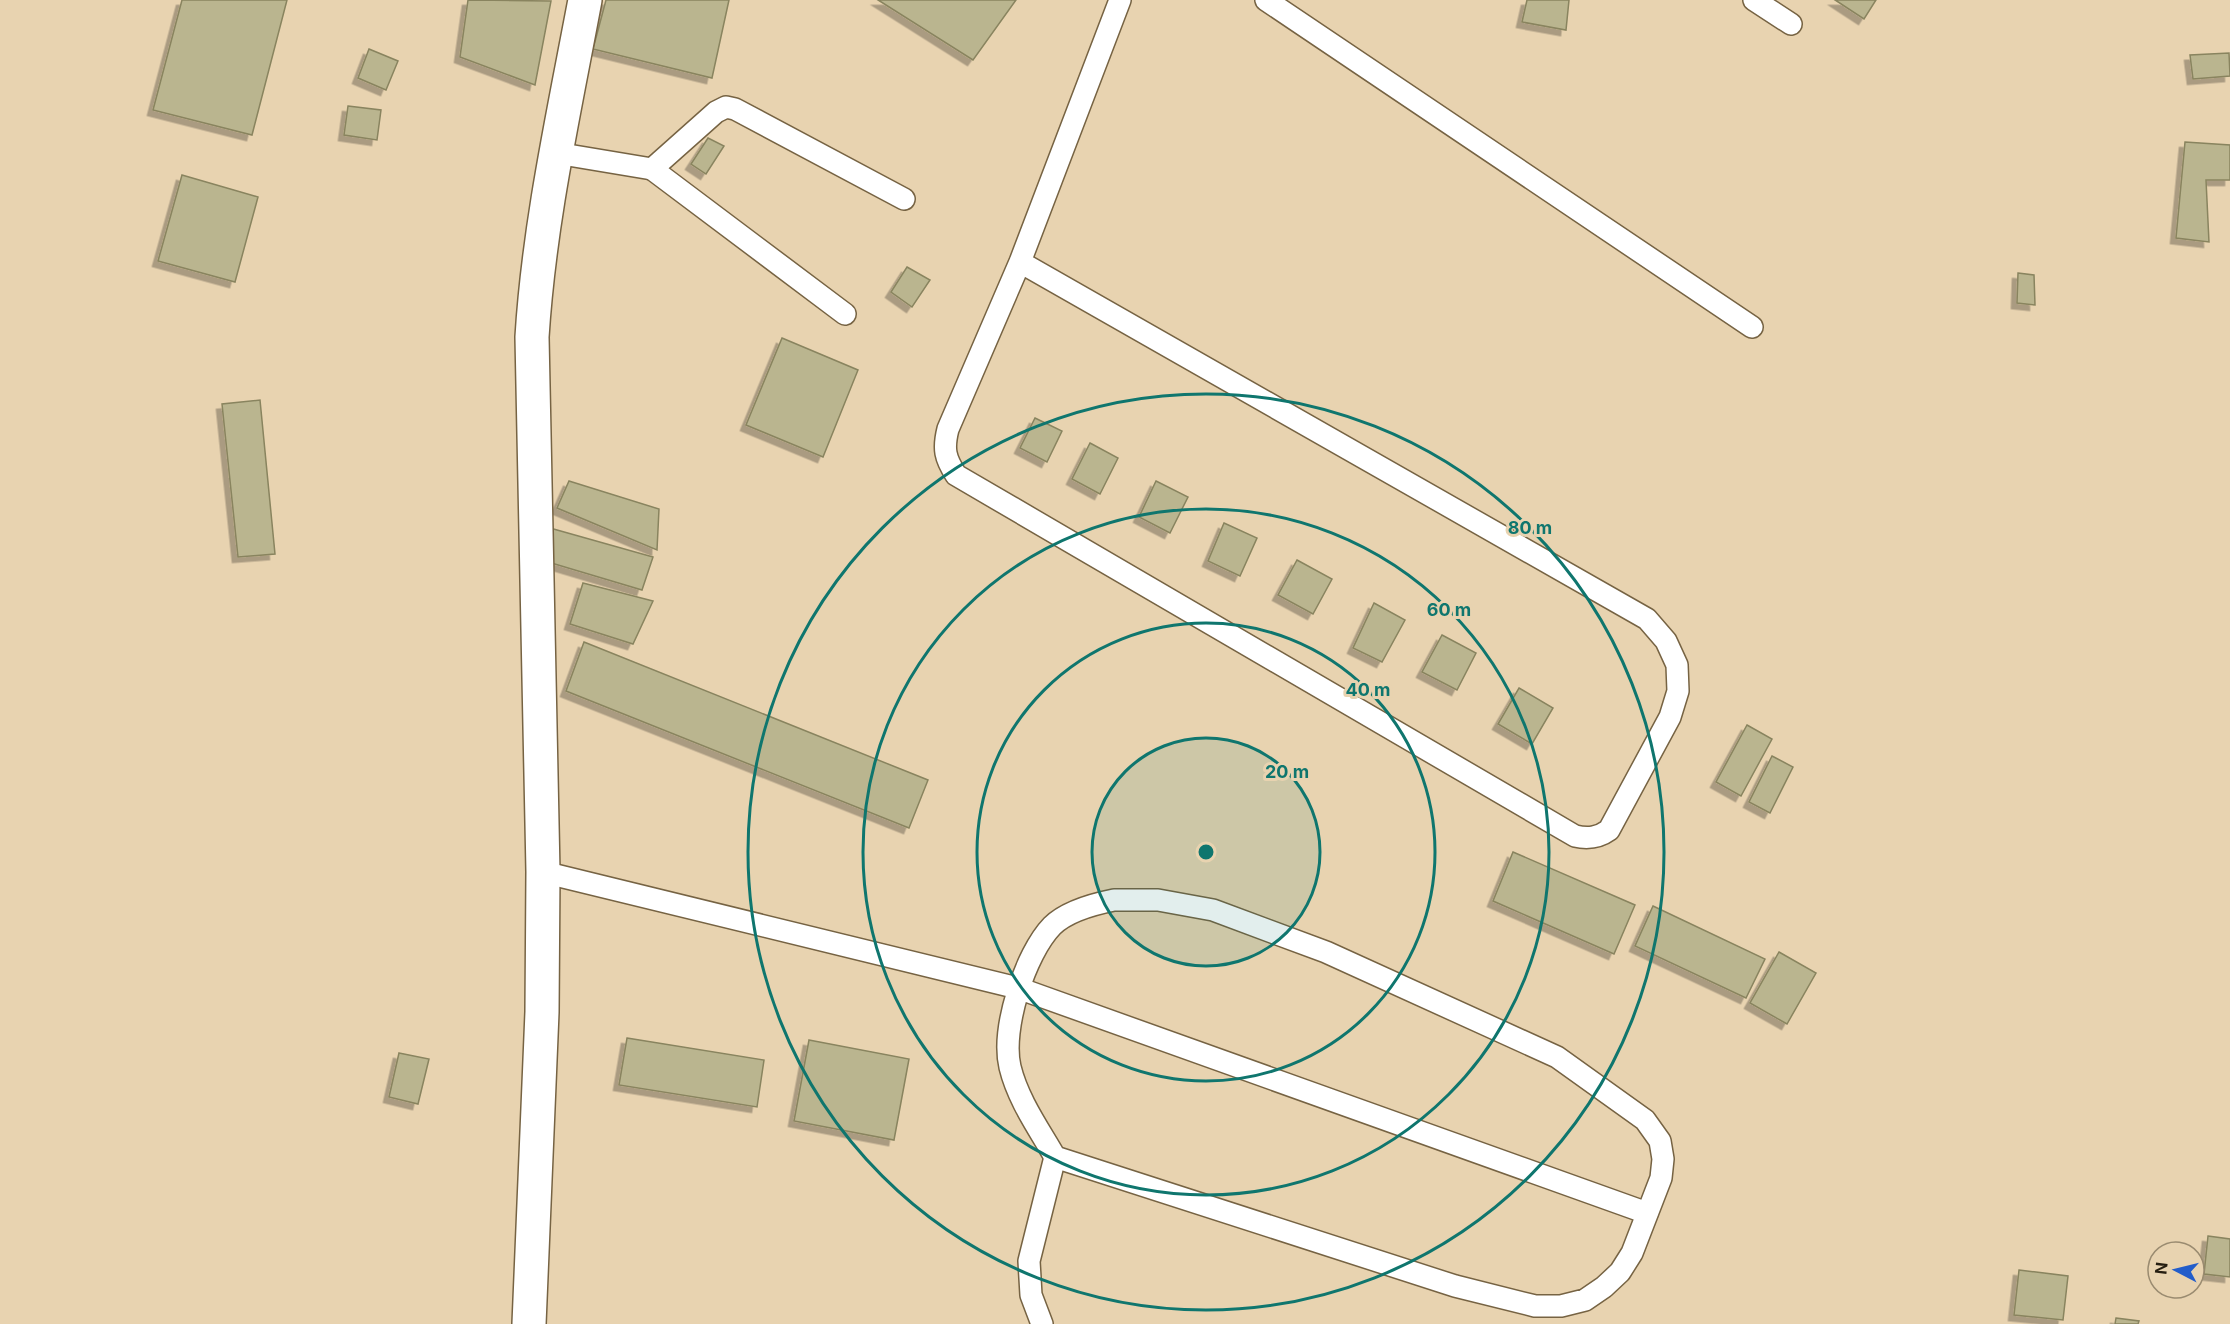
<svg xmlns="http://www.w3.org/2000/svg" width="2230" height="1324" viewBox="0 0 2230 1324" font-family="Inter,sans-serif">
<style>
.building{fill:#bab58f;stroke:#89845f;stroke-width:1.5;filter:url(#shadow)}
.lines{fill:none;stroke-linecap:round;stroke-linejoin:round}
.service-casing{stroke:#766343;stroke-width:24}
.minor-casing{stroke:#766343;stroke-width:36}
.service{stroke:#fff;stroke-width:21}
.minor{stroke:#fff;stroke-width:33}
.ring{fill:none;stroke:#0f766e;stroke-width:3}
.centre{fill:#0f766e;stroke:#e8d3b0;stroke-width:3}
.ring-label{font-size:18px;text-anchor:middle;font-weight:bold;fill:#0f766e;stroke:#e8d3b0;stroke-width:6;stroke-linejoin:round;paint-order:stroke}
</style>
<defs>
<filter id="shadow"><feDropShadow dx="-5.5" dy="5.5" stdDeviation="0" flood-color="#0004"/></filter>
</defs>
<rect width="100%" height="100%" fill="#e8d3b0"/>
<!-- building -->
<g class="building">
<polygon points="182,0 287,0 252,135 153,110"/>
<polygon points="468,0 551,1 535,85 460,57"/>
<polygon points="606,0 729,0 712,78 593,49"/>
<polygon points="878,0 1016,0 973,60"/>
<polygon points="1527,0 1569,0 1566,30 1522,22"/>
<polygon points="1835,0 1876,0 1864,19"/>
<polygon points="369,49 398,61 386,90 358,78"/>
<polygon points="2229,53 2230,76 2193,79 2190,55"/>
<polygon points="348,106 381,110 377,140 344,135"/>
<polygon points="708,138 724,146 706,174 691,164"/>
<polygon points="2185,142 2230,145 2230,180 2206,180 2209,242 2176,238"/>
<polygon points="182,175 258,197 235,282 158,261"/>
<polygon points="907,267 930,280 912,307 891,292"/>
<polygon points="2018,273 2034,275 2035,305 2017,303"/>
<polygon points="782,338 858,370 823,457 746,425"/>
<polygon points="260,400 275,554 238,557 222,404"/>
<polygon points="1035,418 1062,431 1047,462 1020,448"/>
<polygon points="1090,443 1118,458 1100,494 1072,479"/>
<polygon points="569,481 659,509 657,550 557,508"/>
<polygon points="1156,481 1188,497 1170,533 1139,517"/>
<polygon points="1224,523 1257,538 1240,576 1208,561"/>
<polygon points="550,528 653,557 642,590 548,562"/>
<polygon points="1297,560 1332,579 1313,614 1278,595"/>
<polygon points="583,583 653,601 633,644 570,624"/>
<polygon points="1374,603 1405,620 1382,662 1353,648"/>
<polygon points="1442,635 1476,653 1457,690 1422,672"/>
<polygon points="584,642 928,780 909,828 566,691"/>
<polygon points="1519,688 1553,708 1532,744 1498,724"/>
<polygon points="1747,725 1772,739 1741,796 1716,782"/>
<polygon points="1772,756 1793,767 1770,813 1749,802"/>
<polygon points="1513,852 1635,905 1614,954 1493,901"/>
<polygon points="1653,906 1765,959 1746,998 1635,946"/>
<polygon points="1779,952 1816,973 1787,1024 1750,1003"/>
<polygon points="627,1038 764,1060 757,1107 619,1085"/>
<polygon points="809,1040 909,1059 894,1140 794,1121"/>
<polygon points="399,1053 429,1059 418,1104 389,1097"/>
<polygon points="2208,1236 2230,1239 2230,1277 2204,1274"/>
<polygon points="2019,1270 2068,1276 2063,1320 2014,1315"/>
<polygon points="2116,1318 2139,1321 2138,1324 2115,1324"/>
</g>
<g class="lines">
<!-- service casing -->
<g class="service-casing">
<g id="service">
<polyline points="1266,0 1752,327"/>
<polyline points="1754,0 1791,24"/>
<polyline points="556,153 652,169 716,112 726,107 735,109 904,199"/>
<polyline points="652,169 845,314"/>
<path d="M1020,262L1647,619L1666,641L1677,665L1678,691L1670,717L1609,830C1598,838 1588,839 1575,836L956,475C945,458 943,449 948,429L1020,262L1120,0"/>
<polyline points="543,872 1018,988 1647,1213"/>
<path d="M1114,900H1158L1213,910L1326,952L1557,1057L1645,1120L1660,1141L1663,1159L1661,1178L1632,1253L1620,1272L1604,1287L1585,1300L1561,1306H1535L1455,1286L1055,1157C1039,1129 1018,1100 1010,1067C1001,1029 1025,954 1052,926C1067,911 1094,904 1114,900Z"/>
<polyline points="1042,1324 1031,1295 1029,1261 1055,1157"/>
</g>
</g>
<!-- minor casing -->
<g class="minor-casing">
<path id="minor" d="M529,1324L542,1012L543,872L532,337C539,224 564,112 585,0"/>
</g>
<!-- service -->
<use href="#service" class="service"/>
<!-- minor -->
<use href="#minor" class="minor"/>
</g>
<!-- distance rings -->
<circle cx="1206" cy="852" r="114" fill="#0f766e" fill-opacity=".12"/>
<g class="ring">
<circle cx="1206" cy="852" r="114"/>
<circle cx="1206" cy="852" r="229"/>
<circle cx="1206" cy="852" r="343"/>
<circle cx="1206" cy="852" r="458"/>
</g>
<circle cx="1206" cy="852" r="9" class="centre"/>
<g class="ring-label">
<text x="1530" y="534">80 m</text>
<text x="1449" y="616">60 m</text>
<text x="1368" y="696">40 m</text>
<text x="1287" y="778">20 m</text>
</g>
<!-- north arrow -->
<g transform="translate(2176 1270) rotate(277)"><circle r="28" fill="#e8d3b0" stroke="#9a8b70" stroke-width="1.5"/>
<path d="M0-4.5L10 22L0 15L-10 22Z" fill="#235dca"/>
<text y="-9" font-size="16" font-weight="bold" text-anchor="middle" fill="#261e11">N</text>
</g>
</svg>
